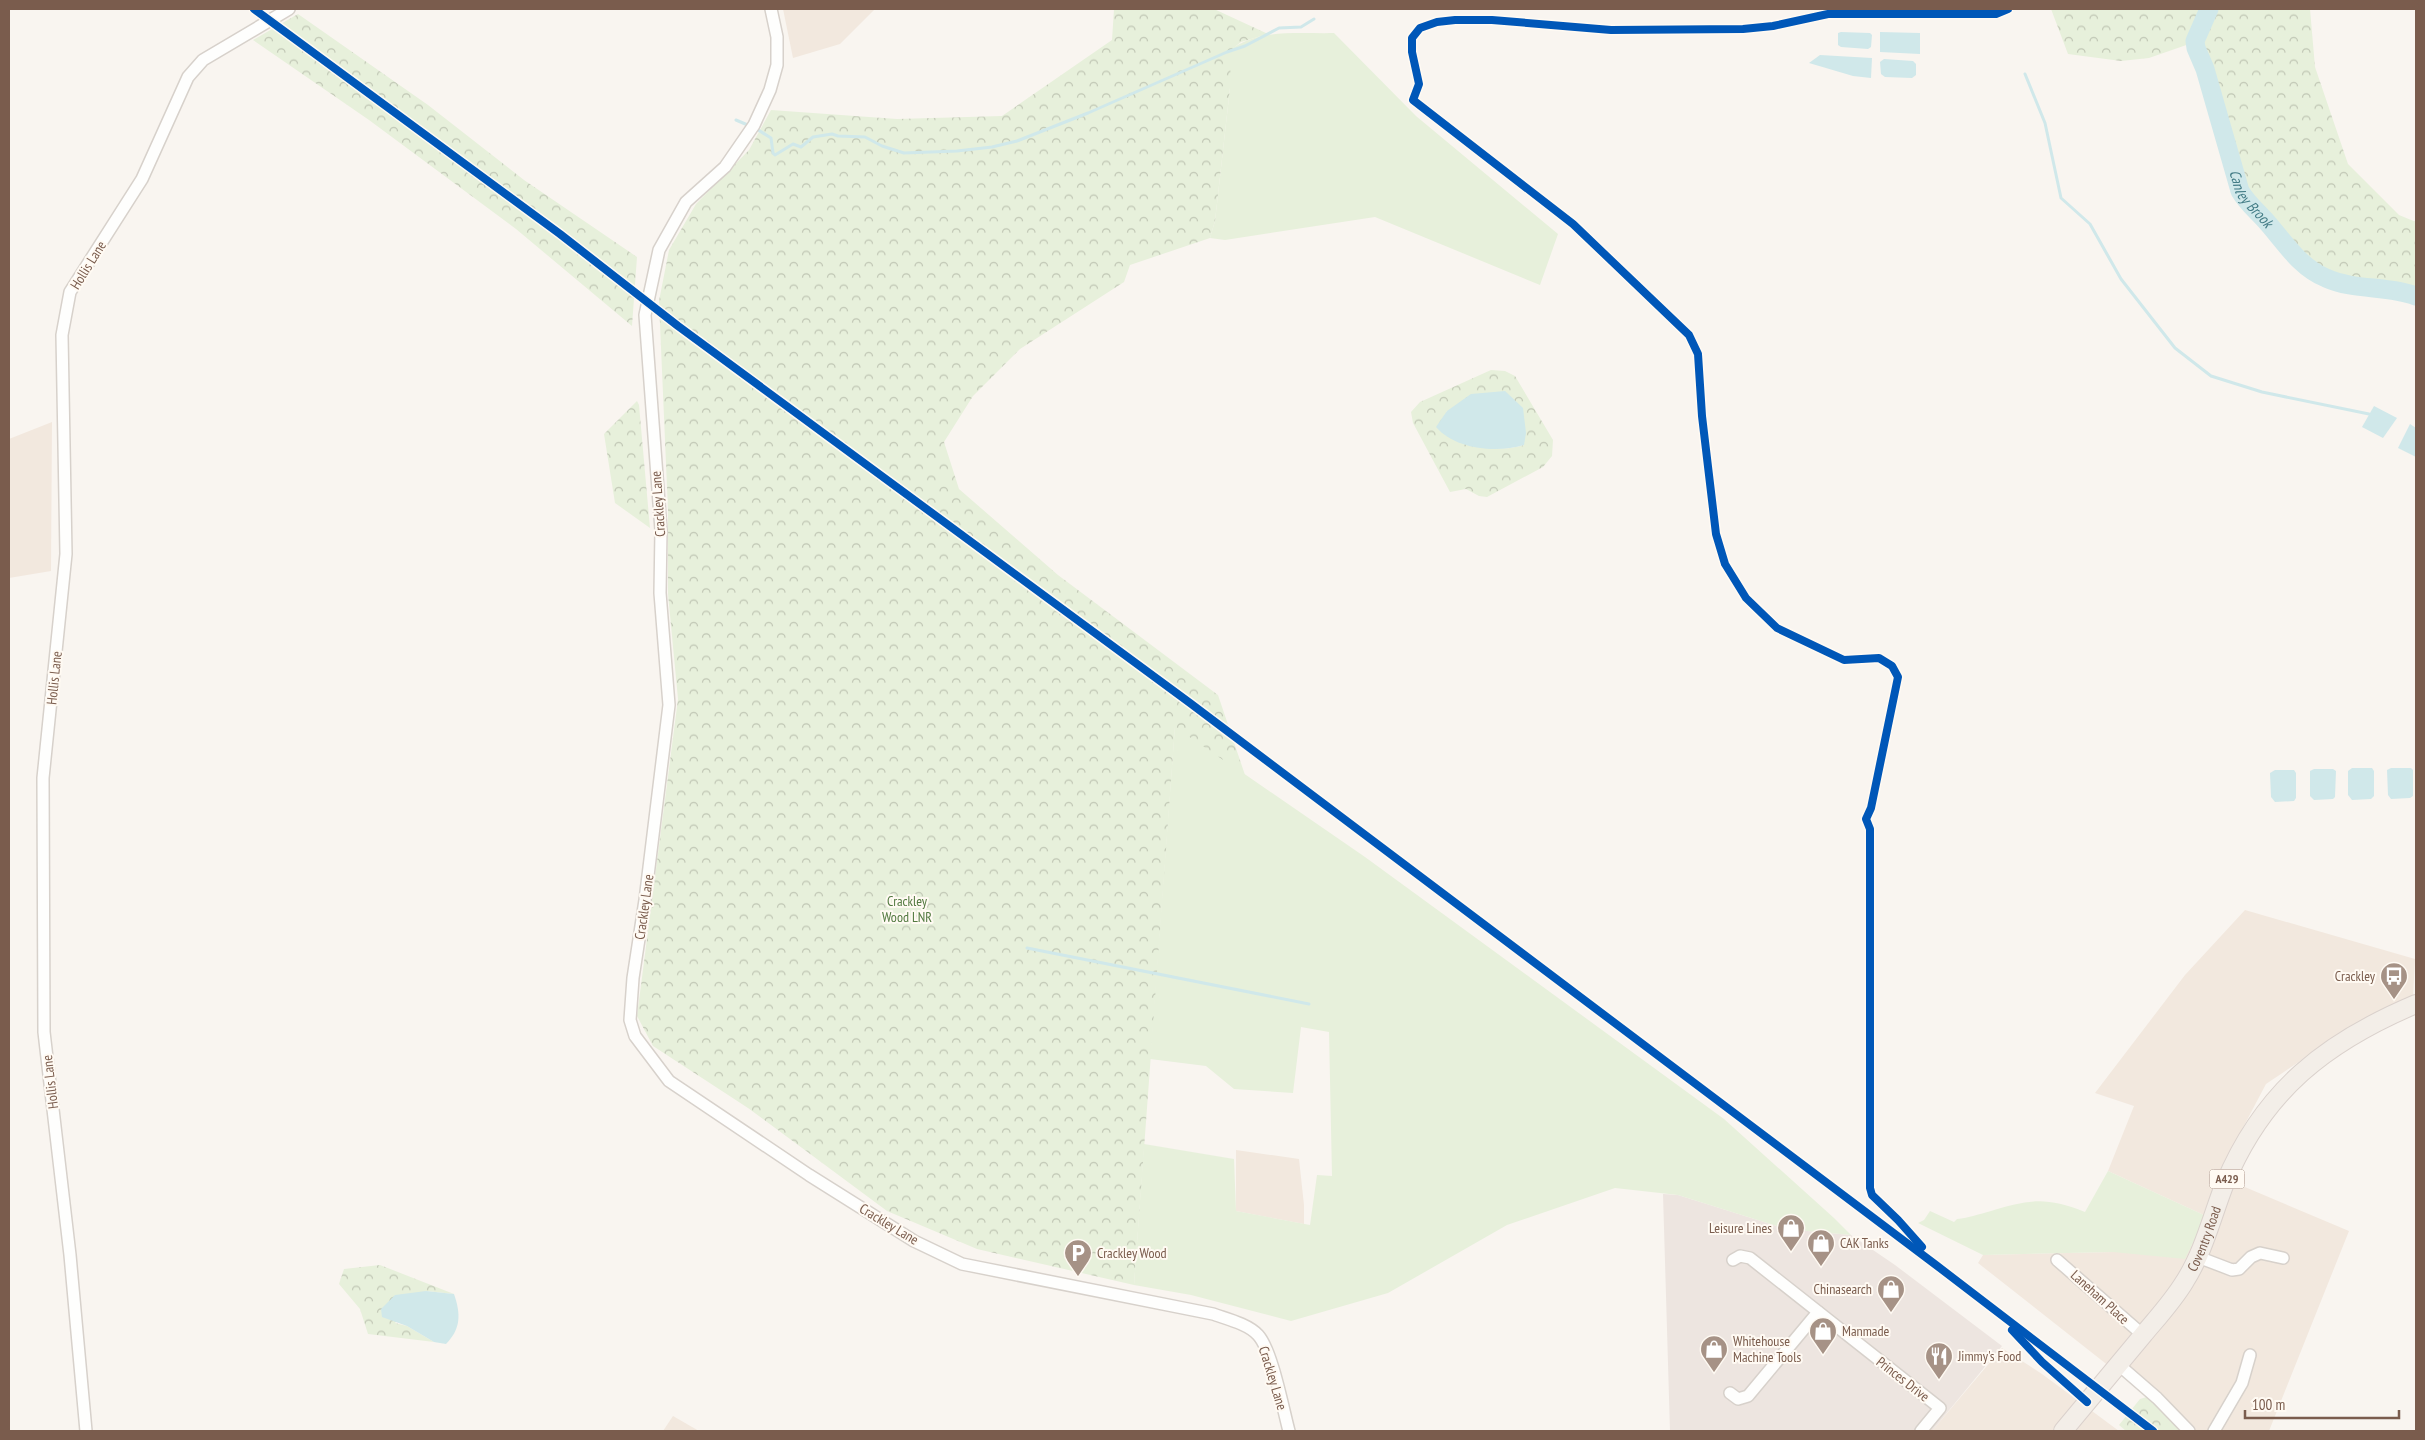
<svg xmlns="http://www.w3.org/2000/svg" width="2425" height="1440" viewBox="0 0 2425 1440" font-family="'PT Sans Narrow',sans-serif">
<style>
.residential{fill:#f2e8de}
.industrial{fill:#ede5e0}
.grass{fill:#e7f0db}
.forest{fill:url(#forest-crowns);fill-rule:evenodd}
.water{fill:#d0e8ea}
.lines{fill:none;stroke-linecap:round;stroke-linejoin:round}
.stream{stroke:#d0e8ea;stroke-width:3}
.river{stroke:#d0e8ea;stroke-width:19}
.minor-casing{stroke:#d7d1cb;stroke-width:14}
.primary-casing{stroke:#dad1cc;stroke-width:20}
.minor{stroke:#fefefd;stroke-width:11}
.primary{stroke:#f3eee8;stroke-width:18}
.cycleway-casing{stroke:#fffaf3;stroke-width:11}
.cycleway{stroke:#0057b8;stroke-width:8}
.labels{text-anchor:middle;stroke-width:4;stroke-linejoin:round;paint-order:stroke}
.shield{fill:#fffaf3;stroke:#a28b7f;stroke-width:1}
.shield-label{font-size:12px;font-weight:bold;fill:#7a5c4d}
.street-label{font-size:14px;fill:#7a5c4d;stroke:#fffaf3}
.park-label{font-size:14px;fill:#537a41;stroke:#fffaf3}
.poi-label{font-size:14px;fill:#7a5c4d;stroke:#fffaf3;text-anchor:start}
.water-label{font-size:15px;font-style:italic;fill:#437c86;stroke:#fffaf3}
</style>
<defs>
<pattern id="forest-crowns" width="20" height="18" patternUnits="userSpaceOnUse" patternTransform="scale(1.25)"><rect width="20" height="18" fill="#e7f0db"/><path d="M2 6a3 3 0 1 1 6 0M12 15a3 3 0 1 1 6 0" fill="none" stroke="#c0c6b4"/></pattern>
</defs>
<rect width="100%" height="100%" fill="#f9f5f0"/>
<!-- residential -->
<g class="residential">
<polygon points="783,9 875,9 840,44 793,58"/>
<polygon points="52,422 51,571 9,578 9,439"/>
<polygon points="2245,910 2415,959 2413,998 2345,1031 2266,1084 2219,1173 2233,1182 2349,1231 2269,1431 2183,1431 2122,1371 2119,1374 1978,1263 1983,1255 2113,1252 2206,1216 2108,1171 2134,1106 2095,1093 2185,975"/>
<polygon points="1236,1150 1299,1159 1304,1205 1304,1224 1236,1211"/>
<polygon points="2002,1348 2042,1374 2119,1431 1932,1431"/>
<polygon points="673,1416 699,1431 663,1431"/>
</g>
<!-- industrial -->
<polygon class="industrial" points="1663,1194 1678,1195 1786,1229 1851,1235 1895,1265 2002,1346 1932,1431 1670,1431"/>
<!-- grass -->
<g class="grass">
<path d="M1334,33L1416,116L1558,234L1540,285L1375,217L1225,240L1210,238L1215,221L1230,88V50C1259,28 1300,34 1334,33Z"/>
<polygon points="1175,726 1365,857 1724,1119 1834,1218 1851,1235 1786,1229 1678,1195 1615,1188 1507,1225 1388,1293 1291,1321 1191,1295 1134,1285 1144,1144 1234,1159 1236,1211 1310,1225 1317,1175 1332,1176 1329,1032 1301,1027 1293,1093 1234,1089 1206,1066 1150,1059"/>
<path d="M2108,1171L2206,1216L2185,1259L2113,1252L1983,1255L1918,1223L1924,1220L1930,1211L1954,1222L1957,1219C1969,1218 1979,1214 1991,1211C2031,1199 2046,1197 2085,1212Z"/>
</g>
<!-- forest -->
<g class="forest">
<polygon points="1114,9 1214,9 1268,34 1241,42 1231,50 1230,88 1215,221 1210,238 1130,265 1124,282 1020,349 973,396 944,442 959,489 1058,575 1218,695 1245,775 1175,727 1134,1285 977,1249 887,1211 748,1108 653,1046 637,1016 678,699 668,594 668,510 659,301 669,250 696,204 749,150 771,110 897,119 1002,116 1112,40"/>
<polygon points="2051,9 2310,9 2315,67 2348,164 2399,215 2416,222 2416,296 2394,289 2369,289 2326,279 2294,255 2264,219 2248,204 2240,191 2229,146 2195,42 2149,58 2121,61 2068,54"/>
<polygon points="298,14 428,105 524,180 637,257 632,326 516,229 369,120 253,40"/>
<path d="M1491,370L1505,371L1515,376L1553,440L1552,456L1543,467L1487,497L1479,496L1466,489L1450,492L1413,423L1411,412L1420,402ZM1447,411L1524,445C1487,456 1473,438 1444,418Z"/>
<polygon points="637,401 639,405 650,528 615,503 604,434"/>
<polygon points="380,1265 454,1294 426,1291 395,1323 407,1326 434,1342 368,1334 360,1309 339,1284 344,1269"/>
<polygon points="2150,1396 2183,1431 2126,1431 2119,1425 2140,1399"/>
</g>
<!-- water -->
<g class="water">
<polygon points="1841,32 1870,33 1872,35 1871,47 1868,49 1841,47 1838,45 1838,33"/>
<polygon points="1880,32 1920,33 1920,54 1880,52"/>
<polygon points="1820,55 1872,58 1871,78 1853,76 1809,63"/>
<polygon points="1884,59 1913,61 1916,64 1916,75 1912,78 1885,77 1881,74 1880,62"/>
<path d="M1505,391L1523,408L1526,433L1524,445C1497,453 1456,450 1436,427L1447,411L1471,394Z"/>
<polygon points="2374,406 2397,418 2383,438 2362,427"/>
<polygon points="2410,424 2416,428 2416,457 2398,448"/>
<polygon points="2352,768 2372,768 2374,771 2374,796 2371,799 2352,800 2348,795 2348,771"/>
<polygon points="2391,768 2411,768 2413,770 2413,796 2410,798 2391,799 2388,795 2387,770"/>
<polygon points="2314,769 2333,769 2336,771 2335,797 2333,799 2314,800 2310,796 2310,771"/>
<polygon points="2275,770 2294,770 2296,773 2296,798 2294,801 2275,802 2271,797 2270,773"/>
<path d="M426,1291L454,1294C461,1314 461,1329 446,1344L434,1342L407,1326L382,1317L381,1309L395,1295Z"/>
</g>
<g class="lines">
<!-- stream -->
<g class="stream">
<polyline points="2025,74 2045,123 2061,198 2090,224 2121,279 2175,348 2211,376 2262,392 2369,414"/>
<polyline points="736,120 750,126"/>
<polyline points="755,128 771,138 773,153 775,155 793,144 801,147 813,137 832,134 838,136 865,137 882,146 904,153 957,151 992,147 1017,141 1088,113 1227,52 1245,46 1279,28 1301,27 1314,19"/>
<polyline points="1027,948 1309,1004"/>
</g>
<!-- river -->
<path class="river" id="s1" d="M2209,9L2195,41L2196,48L2205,69L2240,191C2247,203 2256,210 2265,220C2284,241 2299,267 2326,278C2355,291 2387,285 2416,296"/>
<!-- minor casing -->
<g class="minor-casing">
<g id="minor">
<path d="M771,9L777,37V65L770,90L754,125L725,167L686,202L659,250L645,315L661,530L660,593L669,705L645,900L633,978L630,1020L635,1036L669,1081L809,1175L914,1241L962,1264L1213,1314C1227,1319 1248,1324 1258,1335C1272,1350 1283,1409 1289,1431"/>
<polyline points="2198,1257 2232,1270 2239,1269 2251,1257 2260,1253 2283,1258"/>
<polyline points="1733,1260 1740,1256 1750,1258 1940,1408 1921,1431"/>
<polyline points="2057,1260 2143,1335"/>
<polyline points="2119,1365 2157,1398 2189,1431"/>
<polyline points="1730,1393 1738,1399 1748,1396 1818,1312"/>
<polyline points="86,1431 70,1255 44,1032 43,778 66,554 62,335 70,292 142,179 188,77 203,60 289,9"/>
<polyline points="2214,1431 2242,1383 2250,1355"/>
</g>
</g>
<!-- primary casing -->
<g class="primary-casing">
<g id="primary">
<path id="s2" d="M2063,1431C2090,1399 2116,1367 2143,1335C2158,1317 2173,1301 2185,1281C2204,1251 2212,1216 2225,1183C2264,1090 2326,1042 2416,1004"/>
</g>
</g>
<!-- minor -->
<use href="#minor" class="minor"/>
<!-- primary -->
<use href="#primary" class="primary"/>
<!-- cycleway casing -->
<g class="cycleway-casing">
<g id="cycleway">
<polyline points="254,9 560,234 678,326 1190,703 1936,1265 2153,1431"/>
<polyline points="1922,1247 1898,1220 1872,1195 1870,1188 1870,829 1866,819 1871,808 1898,677 1892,666 1879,658 1844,660 1777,628 1746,598 1725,564 1716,534 1702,416 1698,354 1689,335 1573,224 1413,100 1419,84 1412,52 1412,38 1420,28 1437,22 1455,20 1492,20 1611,30 1743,29 1773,26 1828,14 1996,14 2008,9"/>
<polyline points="2012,1330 2042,1362 2087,1402"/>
</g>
</g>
<!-- cycleway -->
<use href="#cycleway" class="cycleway"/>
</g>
<!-- icons -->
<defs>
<g id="bus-pin" transform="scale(1.4375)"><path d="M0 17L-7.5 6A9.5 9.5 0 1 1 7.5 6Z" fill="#a69286" stroke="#fffaf3"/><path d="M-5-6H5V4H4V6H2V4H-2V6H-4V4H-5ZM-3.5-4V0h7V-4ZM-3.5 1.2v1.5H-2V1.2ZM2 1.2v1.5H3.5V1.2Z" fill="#fff"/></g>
<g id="shop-pin" transform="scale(1.4375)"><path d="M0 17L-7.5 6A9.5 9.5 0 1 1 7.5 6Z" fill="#a69286" stroke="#fffaf3"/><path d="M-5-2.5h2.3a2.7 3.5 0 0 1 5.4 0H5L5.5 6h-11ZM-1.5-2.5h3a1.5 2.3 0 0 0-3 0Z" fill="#fff"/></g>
<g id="parking-pin" transform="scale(1.4375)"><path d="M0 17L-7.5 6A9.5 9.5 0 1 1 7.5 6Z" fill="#a69286" stroke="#fffaf3"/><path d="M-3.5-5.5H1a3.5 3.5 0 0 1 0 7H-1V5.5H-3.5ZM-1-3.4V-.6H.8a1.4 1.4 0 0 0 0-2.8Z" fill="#fff"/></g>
<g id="restaurant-pin" transform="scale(1.4375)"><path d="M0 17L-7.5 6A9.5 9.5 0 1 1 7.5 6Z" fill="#a69286" stroke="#fffaf3"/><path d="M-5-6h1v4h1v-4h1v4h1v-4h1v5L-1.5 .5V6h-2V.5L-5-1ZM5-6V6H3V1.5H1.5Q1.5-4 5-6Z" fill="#fff"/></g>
</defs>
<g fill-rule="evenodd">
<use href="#bus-pin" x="2394" y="976"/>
<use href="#shop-pin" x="1791" y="1228"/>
<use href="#shop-pin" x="1821" y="1243"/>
<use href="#parking-pin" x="1078" y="1253"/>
<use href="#shop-pin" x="1891" y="1289"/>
<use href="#shop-pin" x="1823" y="1331"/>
<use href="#shop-pin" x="1714" y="1349"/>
<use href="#restaurant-pin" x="1939" y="1356"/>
</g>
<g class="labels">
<!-- shield labels -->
<rect class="shield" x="2209.5" y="1169.5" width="35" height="19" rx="4"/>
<g class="shield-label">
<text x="2227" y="1183">A429</text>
</g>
<!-- street labels -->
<g class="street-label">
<text transform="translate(88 265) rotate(-58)" y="5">Hollis Lane</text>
<text transform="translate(658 504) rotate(-94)" y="5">Crackley Lane</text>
<text transform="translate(54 678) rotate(-84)" y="5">Hollis Lane</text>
<text transform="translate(644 907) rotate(-82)" y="5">Crackley Lane</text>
<text transform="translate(50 1082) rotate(-97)" y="5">Hollis Lane</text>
<text transform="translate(889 1224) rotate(31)" y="5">Crackley Lane</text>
<text dy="5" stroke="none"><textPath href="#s2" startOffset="240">Coventry Road</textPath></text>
<text transform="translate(2100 1297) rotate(42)" y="5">Laneham Place</text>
<text transform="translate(1273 1378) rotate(73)" y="5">Crackley Lane</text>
<text transform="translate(1903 1379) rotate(38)" y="5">Princes Drive</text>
</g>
<!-- park labels -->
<g class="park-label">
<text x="907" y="906">Crackley<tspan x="907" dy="16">Wood LNR</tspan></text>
</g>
<!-- poi labels -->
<g class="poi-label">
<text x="2375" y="981" text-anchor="end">Crackley</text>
<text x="1772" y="1233" text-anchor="end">Leisure Lines</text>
<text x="1840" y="1248">CAK Tanks</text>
<text x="1097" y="1258">Crackley Wood</text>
<text x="1872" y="1294" text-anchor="end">Chinasearch</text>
<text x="1842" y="1336">Manmade</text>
<text x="1733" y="1346">Whitehouse<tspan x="1733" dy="16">Machine Tools</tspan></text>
<text x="1958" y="1361">Jimmy's Food</text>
</g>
<!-- water labels -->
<g class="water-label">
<text dy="5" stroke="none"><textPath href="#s1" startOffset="204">Canley Brook</textPath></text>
</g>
</g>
<!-- border -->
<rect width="2425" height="1440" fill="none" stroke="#7a5c4d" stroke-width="20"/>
<!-- scale -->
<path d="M2245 1410v8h154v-8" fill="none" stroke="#7a5c4d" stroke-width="2.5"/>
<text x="2252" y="1410" font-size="15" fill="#7a5c4d" stroke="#fffaf3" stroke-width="4" paint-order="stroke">100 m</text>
</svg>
